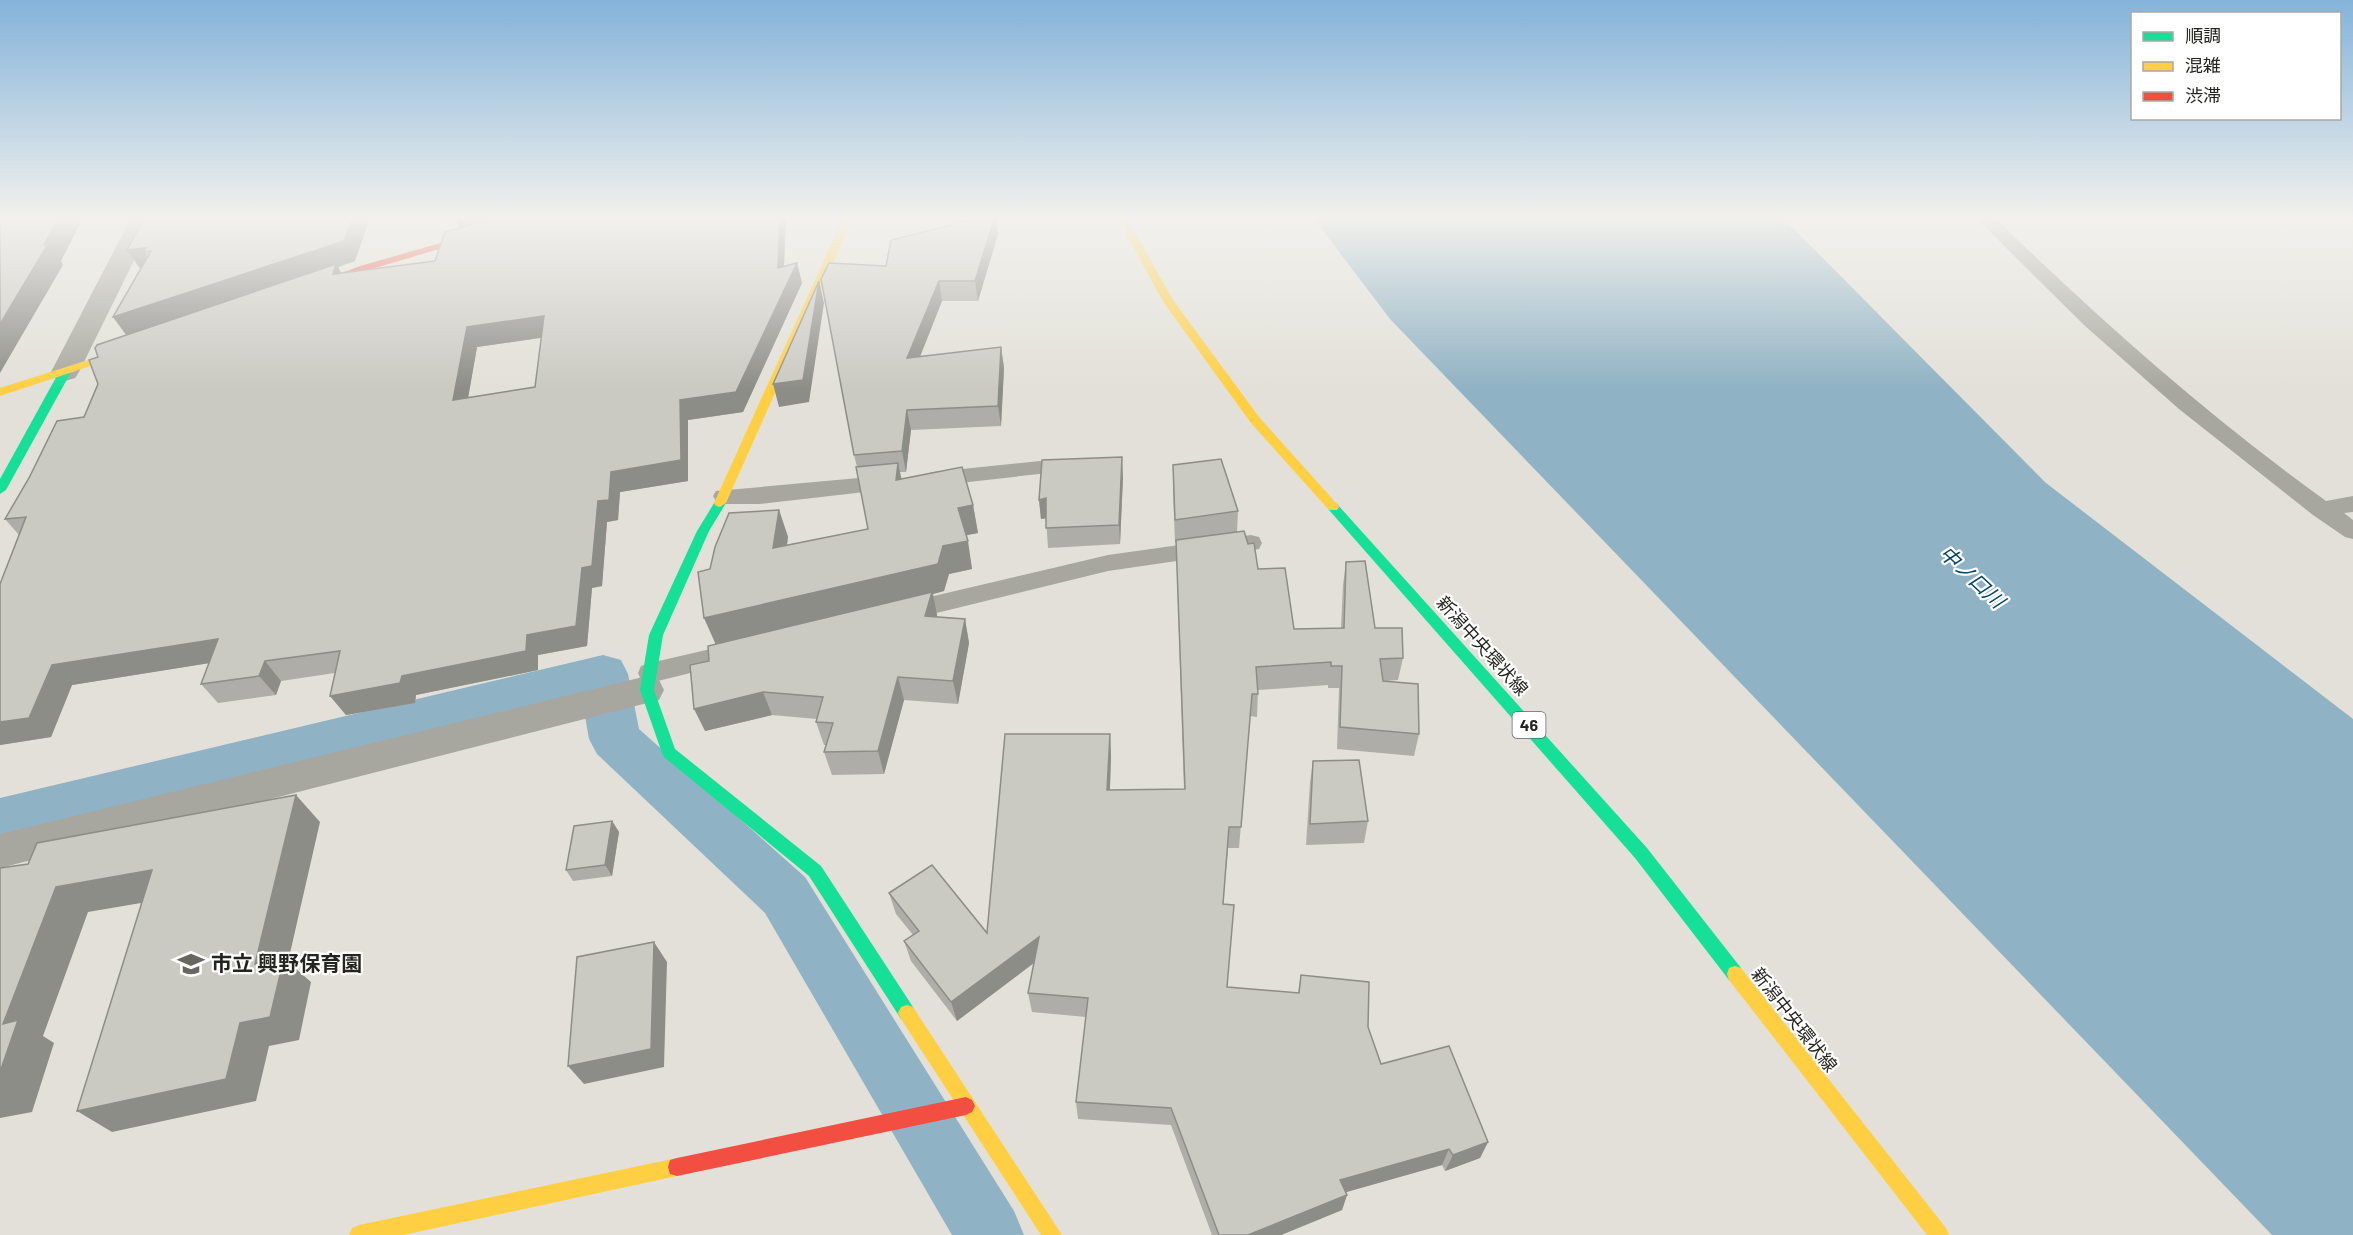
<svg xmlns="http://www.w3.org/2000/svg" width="2353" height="1235" viewBox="0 0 2353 1235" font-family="Barlow,'Noto Sans JP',sans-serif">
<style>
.water{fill:#8fb2c4}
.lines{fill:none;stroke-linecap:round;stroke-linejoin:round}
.canal{fill:#8fb2c4;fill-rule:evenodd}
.lane{fill:#a7a79f;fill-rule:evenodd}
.street{fill:#a7a79f;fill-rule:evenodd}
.fast{fill:#16e098;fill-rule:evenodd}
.slow{fill:#ffcf43;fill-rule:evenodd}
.jam{fill:#f24e42;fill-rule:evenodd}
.wall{fill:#aeada7;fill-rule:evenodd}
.shaded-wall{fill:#8d8d88}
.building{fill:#cac9c2;stroke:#8d8d88;stroke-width:1.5;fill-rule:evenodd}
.labels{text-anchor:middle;stroke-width:4.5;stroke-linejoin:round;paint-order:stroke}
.shield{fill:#fff;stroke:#666662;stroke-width:1.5}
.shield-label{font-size:16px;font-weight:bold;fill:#25251f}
.street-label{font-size:18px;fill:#25251f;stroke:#fff}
.water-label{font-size:20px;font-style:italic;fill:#004966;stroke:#fff}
.near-poi-label{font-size:21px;font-weight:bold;fill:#25251f;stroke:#fff;text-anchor:start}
</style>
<rect width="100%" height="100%" fill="#e2e0d8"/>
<!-- water -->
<polygon class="water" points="1312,216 1781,216 2046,483 2353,719 2353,1235 2272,1235 1390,319"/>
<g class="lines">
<!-- canal -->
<polygon class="canal" points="603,655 621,660 628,674 639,729 805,877 1014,1211 1024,1235 952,1235 765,913 597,754 589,739 582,699 0,844 0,798"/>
<!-- lane -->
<g class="lane">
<path d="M1974,216H1993C2100,320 2204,413 2326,501L2353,496V512L2344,513L2353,520V539L2345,537L2313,515L2179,409L2084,325Z"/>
<polygon points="1040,461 1048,463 1051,468 1048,473 933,486 925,484 922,479 925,474 933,472"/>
<polygon points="892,475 900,478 903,483 900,488 759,504 724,504 716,501 713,496 716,491"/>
<polygon points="1251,535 1259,537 1262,543 1259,549 1108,571 904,621 896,618 892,612 896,606 904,603 1108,555"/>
<polygon points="741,642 750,644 753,651 750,658 650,683 641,680 638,673 641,666 650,663"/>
</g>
<!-- street -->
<g class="street">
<polygon points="132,216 156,216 79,372 75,378 65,381 55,378 51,372"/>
<polygon points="647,676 659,680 664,690 659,700 0,868 0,834"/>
</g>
<!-- fast -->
<g class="fast">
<polygon points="65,368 71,372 6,490 0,494 0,479 59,372"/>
<polygon points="720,499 726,503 709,531 663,635 654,690 675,749 821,866 913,1007 916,1013 913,1019 907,1021 901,1019 809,876 664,757 662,753 640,690 649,635 697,531 716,500"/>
<polygon points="1333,503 1337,504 1647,848 1741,968 1743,974 1741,980 1735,982 1729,980 1635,858 1329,510 1327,507 1329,504"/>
</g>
<!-- slow -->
<g class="slow">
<polygon points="844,216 854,216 726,503 720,507 716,506 714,503"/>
<polygon points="1116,216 1126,216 1173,300 1259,417 1337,504 1339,507 1337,510 1329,510 1251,423 1164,303"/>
<polygon points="132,346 136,347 136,351 0,396 0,388"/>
<polygon points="1735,966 1741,968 1946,1228 1949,1235 1927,1235 1729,980 1727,974 1729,968"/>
<polygon points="907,1005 913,1007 1062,1235 1041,1235 901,1019 898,1013 901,1007"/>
<polygon points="677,1158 684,1160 686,1167 684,1174 677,1176 403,1235 349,1235 352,1228 359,1225"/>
</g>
<!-- jam -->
<g class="jam">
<polygon points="535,216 551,216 368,270 315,289 311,290 306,287 360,266"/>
<polygon points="966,1097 972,1100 975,1106 972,1112 966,1115 677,1176 670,1174 668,1167 670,1160 677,1158"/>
</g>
</g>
<!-- wall -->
<g class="wall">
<path d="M455,216H786L784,267L797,263L802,283L743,412L688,420V481L620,492L618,520L607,522L602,586L592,588L587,646L538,655V670L416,695L415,703L346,715L330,696L335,673L281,681L276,695L218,703L201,684L209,663L72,685L51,737L0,745V584L19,535L5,519L84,417L98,384V357L126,335L113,317L141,269L127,250L370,217L355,261L338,267L341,273L435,261L460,228ZM541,338L535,387L468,398L477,347Z"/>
<polygon points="988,216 996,216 998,234 978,301 942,301 920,357 1001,347 1004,368 1001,426 911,430 906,472 900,472 901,479 973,505 978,533 966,535 972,569 949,574 944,591 933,594 937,615 937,617 965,619 969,643 958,704 904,700 884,774 832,775 824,752 826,745 824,745 816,722 817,719 772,715 705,731 709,661 715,644 710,569 779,510 788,537 787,545 868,529 857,467 854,455 886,266"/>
<polygon points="1173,465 1238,511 1237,532 1248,544 1258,569 1294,629 1341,628 1343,585 1346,562 1375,628 1403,658 1398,680 1385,681 1419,734 1414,756 1337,749 1339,688 1328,688 1328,685 1258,690 1257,717 1250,716 1239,848 1228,848 1223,904 1228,987 1298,993 1301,975 1368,1027 1381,1064 1488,1142 1480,1158 1445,1171 1442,1165 1346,1192 1347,1195 1342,1210 1281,1235 1212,1235 1171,1125 1078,1119 1076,1102 1086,1017 1032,1012 1028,993 1034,963 957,1021 911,961 904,941 913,935 896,914 889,893 987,933 1110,734 1111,756 1110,790 1184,789 1176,543 1175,543 1173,489"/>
<polygon points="1123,477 1120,544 1048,548 1046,518 1041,519 1039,500"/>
<polygon points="1313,761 1368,821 1364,843 1306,845 1310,783"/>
<polygon points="612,821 619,832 612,876 573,881 566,870"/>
</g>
<!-- shaded-wall -->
<g class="shaded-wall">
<polygon points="59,216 84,216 61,261 63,265 0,373 0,324"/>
<polygon points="353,216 374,216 370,217 355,261 338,267 347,284 333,274 128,337 113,317"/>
<polygon points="455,216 510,216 461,230"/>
<polygon points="780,216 786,216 783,288 778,268"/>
<polygon points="995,216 996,216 998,234 978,301 975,281"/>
<polygon points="146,248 144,252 155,268 141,270 127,250"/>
<polygon points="797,263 802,283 743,412 688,420 688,481 620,492 618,520 607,522 602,586 592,588 587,646 538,655 538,670 416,695 415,703 346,715 330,696 402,676 527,635 582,568 598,501 611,472 680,400"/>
<polygon points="819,281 824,303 809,402 779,407 773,384"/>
<polygon points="939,281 942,301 911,379 907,358"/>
<polygon points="544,316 552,336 477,347 464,421 453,400 467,327"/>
<polygon points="1001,347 1004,368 1001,426 998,406"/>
<polygon points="907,410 911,430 906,472 902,451"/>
<polygon points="1122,457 1123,477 1120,544 1119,525"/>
<polygon points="898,463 904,491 896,480"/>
<polygon points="1046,498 1048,518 1041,519 1039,500"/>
<polygon points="973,505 978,533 963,536 958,508"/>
<polygon points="779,510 788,537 782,576 773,548"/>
<polygon points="968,541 972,569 949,574 944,591 933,594 937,615 931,640 716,645 704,618 943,546"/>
<polygon points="965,619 969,643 958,704 953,681"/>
<polygon points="218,639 235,659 72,685 51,737 0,745 0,722 52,665"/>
<polygon points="265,661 281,681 276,695 259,676"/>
<polygon points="898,677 904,700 884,774 878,751"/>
<polygon points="763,692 772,715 705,731 694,709"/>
<polygon points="1110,734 1111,756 1109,812 1107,790"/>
<polygon points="296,795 320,822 288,962 311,982 299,1040 269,1046 256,1101 112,1132 77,1111 255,964"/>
<polygon points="612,821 619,832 612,876 605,865"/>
<polygon points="152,870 182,896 88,912 43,1036 54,1043 32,1112 0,1118 0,1072 3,1024 56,887"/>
<polygon points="1039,937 1043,956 957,1021 951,1002"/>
<polygon points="654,942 667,962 664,1067 584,1084 568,1066"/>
<polygon points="1488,1142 1480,1158 1445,1171 1453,1155"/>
<polygon points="1449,1149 1442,1165 1336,1195 1340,1180"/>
<polygon points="1347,1195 1342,1210 1281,1235 1248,1235"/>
</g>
<!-- building -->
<g class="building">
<polygon points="0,216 59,216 44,245 48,244 0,324"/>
<polygon points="145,216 353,216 344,241 113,317 151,251 144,252 146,248 127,250"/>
<path d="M502,216H780L778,268L797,263L736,392L680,400L681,460L611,472L609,500L598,501L592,566L582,568L576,626L527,635L526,651L402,676L400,683L330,696L340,651L265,661L259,676L201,684L218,639L52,665L29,718L0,722V584L26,517L5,519L29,478L57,421L84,417L98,384L89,360L98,357L95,348L97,345L336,264L333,274L435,261L445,232ZM544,316L535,387L453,400L467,327Z"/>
<polygon points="988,216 995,216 975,281 939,281 907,358 1001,347 998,406 907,410 902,451 854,455 821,279 829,263 886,266 891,240"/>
<polygon points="819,281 803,380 773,384"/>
<polygon points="1122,457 1119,525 1046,528 1046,498 1039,500 1042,460"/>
<polygon points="1221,459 1238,511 1175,520 1173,465"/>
<polygon points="898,463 896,480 962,467 973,505 958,508 968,541 943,546 938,564 704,618 698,572 710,569 715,547 729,513 779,510 773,548 868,529 856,467"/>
<polygon points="1244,531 1248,544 1254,543 1258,569 1285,568 1294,629 1344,628 1346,562 1365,561 1375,628 1402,628 1403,658 1380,659 1383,681 1418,684 1419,734 1340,727 1342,666 1331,666 1331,662 1256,667 1258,694 1252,694 1241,827 1229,827 1223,904 1234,905 1227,987 1299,993 1301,975 1369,982 1368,1027 1381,1064 1449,1046 1488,1142 1453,1155 1449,1149 1340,1180 1347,1195 1248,1235 1219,1235 1171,1108 1076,1102 1088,998 1028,993 1039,937 951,1002 904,941 919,931 889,893 932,865 987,933 1005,734 1110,734 1107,790 1185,789 1176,540"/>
<polygon points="932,592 925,616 965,619 953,681 898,677 878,751 824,752 833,723 816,722 823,697 763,692 694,709 690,665 709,661 708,646"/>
<polygon points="1359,760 1368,821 1310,824 1313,761"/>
<polygon points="296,795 255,964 284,958 270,1017 240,1023 226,1079 77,1111 152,870 56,887 3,1024 18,1020 0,1072 0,868 28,864 37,843"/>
<polygon points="612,821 605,865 566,870 574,826"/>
<polygon points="654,942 651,1049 568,1066 577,957"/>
</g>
<!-- sky -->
<linearGradient id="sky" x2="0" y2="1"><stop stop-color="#84b3da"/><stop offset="0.56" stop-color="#f2f1ed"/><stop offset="1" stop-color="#f2f1ed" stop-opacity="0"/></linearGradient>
<rect width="2353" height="389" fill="url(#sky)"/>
<!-- icons -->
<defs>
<g id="school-bare" transform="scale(2.07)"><path d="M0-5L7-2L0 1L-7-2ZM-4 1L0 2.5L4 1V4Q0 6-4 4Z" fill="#676660" stroke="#fff" stroke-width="2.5" paint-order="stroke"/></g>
</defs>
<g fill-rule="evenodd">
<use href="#school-bare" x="191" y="964"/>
</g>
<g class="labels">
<!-- shield labels -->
<rect class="shield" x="1512.5" y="712" width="33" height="26" rx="4.5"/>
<g class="shield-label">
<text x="1529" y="731">46</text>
</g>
<!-- street labels -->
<g class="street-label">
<text transform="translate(1482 646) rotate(48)" y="6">新潟中央環状線</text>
<text transform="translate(1794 1020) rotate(52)" y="6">新潟中央環状線</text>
</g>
<!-- water labels -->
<g class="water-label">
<text transform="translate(1972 577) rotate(43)" y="7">中ノ口川</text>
</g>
<!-- near-poi labels -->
<g class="near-poi-label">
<text x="211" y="971">市立 興野保育園</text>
</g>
</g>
<!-- legend -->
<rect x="2131" y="12" width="210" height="108" fill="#ffffff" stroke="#a8a8a5" stroke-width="1.5"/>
<rect x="2143" y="32" width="30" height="9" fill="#16e098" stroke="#a8a8a5" stroke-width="1.5"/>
<text x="2185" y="42" font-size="18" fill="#25251f">順調</text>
<rect x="2143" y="62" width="30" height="9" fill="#ffcf43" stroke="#a8a8a5" stroke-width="1.5"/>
<text x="2185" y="72" font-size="18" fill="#25251f">混雑</text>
<rect x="2143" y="92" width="30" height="9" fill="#f24e42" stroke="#a8a8a5" stroke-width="1.5"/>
<text x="2185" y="102" font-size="18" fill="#25251f">渋滞</text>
</svg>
